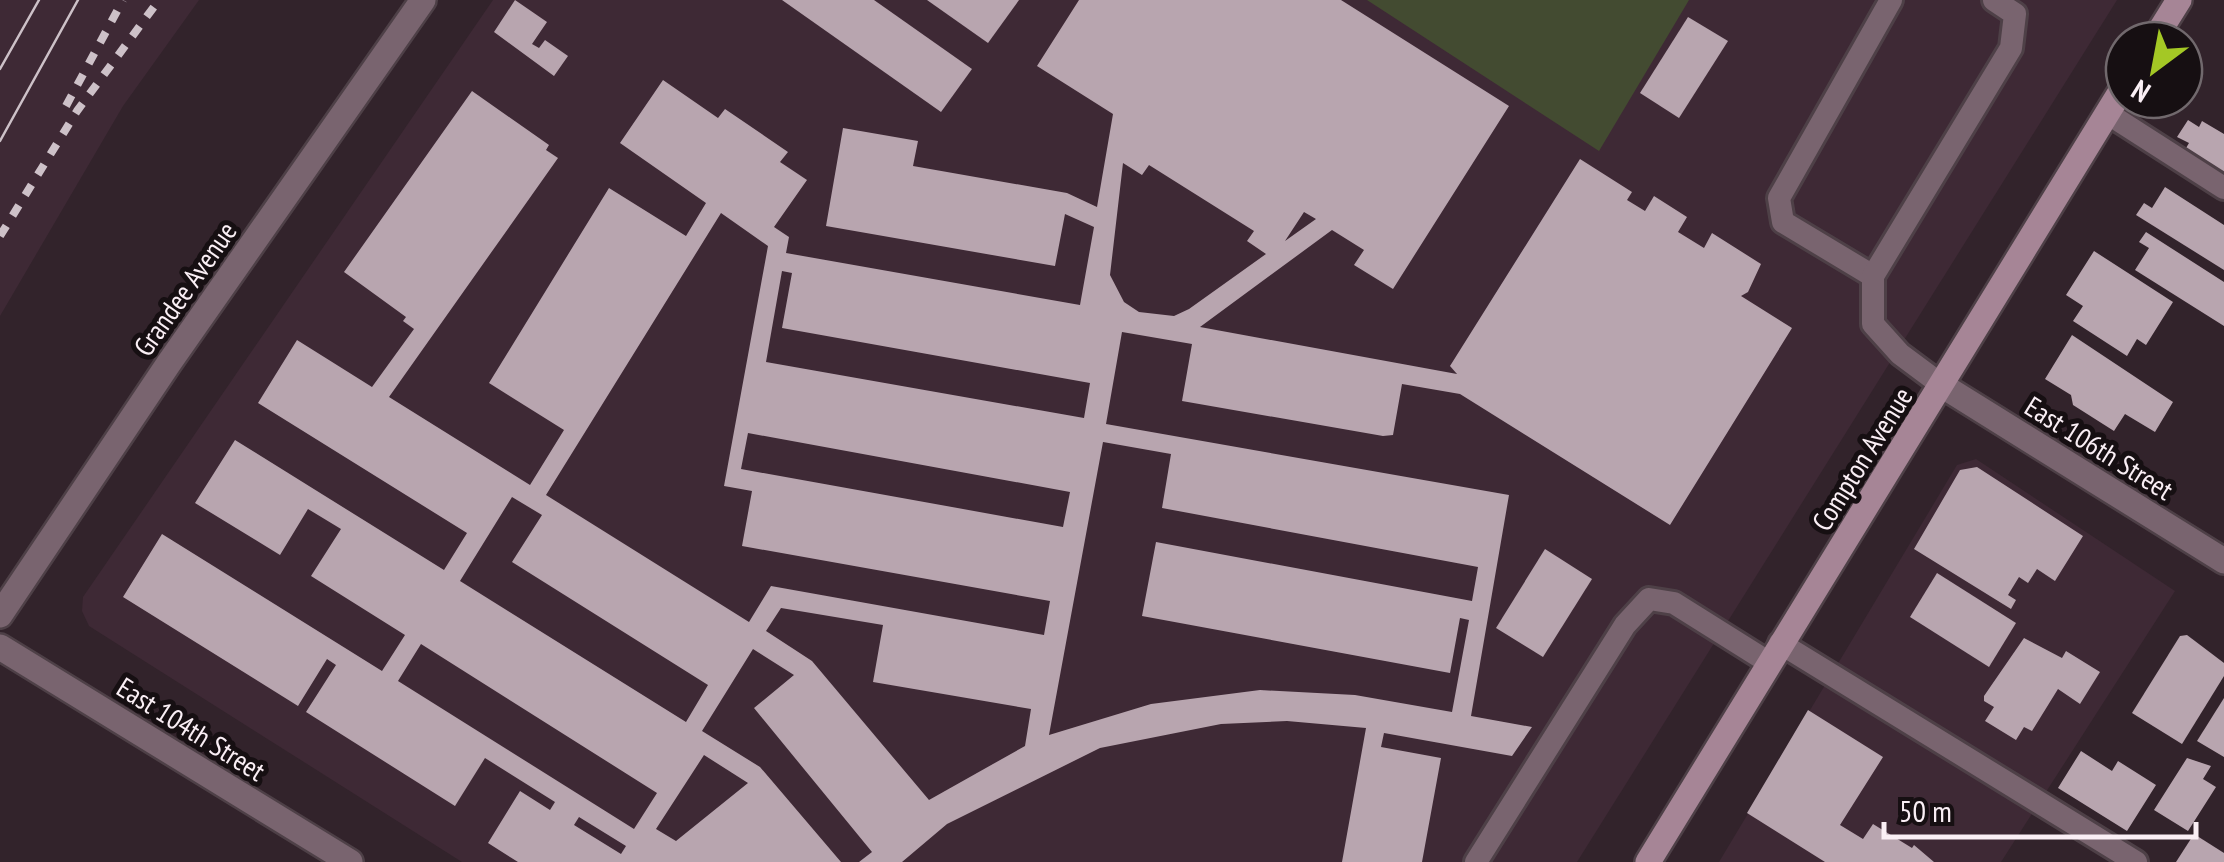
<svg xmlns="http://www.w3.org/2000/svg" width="2224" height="862" viewBox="0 0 2224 862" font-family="'PT Sans Narrow',sans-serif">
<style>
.built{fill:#3e2935}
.green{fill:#434b31}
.building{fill:#b8a5af;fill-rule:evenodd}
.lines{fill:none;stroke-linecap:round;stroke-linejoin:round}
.lane-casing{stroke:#4e4047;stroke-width:28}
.street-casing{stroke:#4e4047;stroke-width:30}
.secondary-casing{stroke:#4e4047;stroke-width:30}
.lane{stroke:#79646f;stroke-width:22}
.street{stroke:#79646f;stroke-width:25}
.secondary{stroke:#a68596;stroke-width:25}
.tram{stroke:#cdc1c8;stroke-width:2.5}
.rail{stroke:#cdc1c8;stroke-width:8;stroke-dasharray:12 12;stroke-linecap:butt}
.labels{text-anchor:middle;stroke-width:10;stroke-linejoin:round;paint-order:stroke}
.street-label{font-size:28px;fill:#faeff5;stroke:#160f12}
</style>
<rect width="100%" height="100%" fill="#32232b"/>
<!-- built -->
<g class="built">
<polygon points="0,0 199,0 123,106 0,316"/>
<polygon points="493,0 2117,0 1577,862 462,862 89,626 82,611 83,597"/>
<polygon points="1976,459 2175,591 2001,862 1719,862 1957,465"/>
</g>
<!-- green -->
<polygon class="green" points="1367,0 1689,0 1599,151"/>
<!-- building -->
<g class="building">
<polygon points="515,0 547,22 532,44 539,48 545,40 568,56 554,76 494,32"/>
<polygon points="782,0 874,0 972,69 941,112"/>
<polygon points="927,0 1019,0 988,43"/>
<path d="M1079,0H1341L1509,106L1393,289L1354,265L1364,250L1332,230L1200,327L1457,374L1450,366L1580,159L1632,192L1627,200L1645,211L1654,196L1687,217L1678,232L1704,248L1712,233L1761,264L1748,292L1741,296L1792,328L1670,525L1460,394L1402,384L1393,435L1383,436L1182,401L1192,344L1122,332L1106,424L1509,495L1471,716L1532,727L1512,756L1384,733L1381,747L1441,758L1422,862H1342L1366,728L1287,721L1221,724L1100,748L947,824L902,862H859L872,852L754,708L794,675L753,649L702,731L760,767L841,862H518L488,843L520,791L550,810L555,802L485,758L455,806L306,712L336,665L327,659L298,706L123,597L162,534L382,671L405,635L311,576L341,529L308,509L280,555L195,503L235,440L444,570L467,533L258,403L297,340L372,387L414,329L403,321L406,317L344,272L472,91L549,145L546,150L558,158L389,397L530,485L564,430L489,383L609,188L686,236L706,203L620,143L663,80L718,118L725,109L788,152L780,162L807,180L774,227L789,237L786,253L1080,305L1094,227L1065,214L1055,266L826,226L843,128L918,141L913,166L1067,193L1097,207L1113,114L1037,66ZM1123,163L1142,175L1149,165L1254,231L1247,241L1266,254L1189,309L1174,316L1139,312L1124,302L1110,275ZM1304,212L1316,219L1285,241ZM721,213L768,246L724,486L752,491L742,546L1050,601L1044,635L771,586L749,622L546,495ZM782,271L792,273L782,328L1090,383L1084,418L766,362ZM748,433L1070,492L1063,527L741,469ZM1103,442L1171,454L1162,508L1478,567L1472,601L1156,542L1142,616L1450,673L1460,618L1469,620L1452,712L1355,695L1260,690L1151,704L1049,735ZM512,497L542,515L512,562L708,685L686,722L460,581ZM781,608L883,625L873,682L1031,709L1025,746L929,800L812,661L766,631ZM421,644L657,793L634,829L398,681ZM704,755L748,783L676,841L656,829ZM579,817L626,846L621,854L574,825Z"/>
<polygon points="1688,17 1728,41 1679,118 1640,93"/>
<polygon points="2188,120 2199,127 2202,121 2224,134 2224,180 2212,173 2216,167 2186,148 2189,143 2177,137"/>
<polygon points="2165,187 2224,225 2224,270 2136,215 2144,203 2152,208"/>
<polygon points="2146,232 2224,282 2224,326 2135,270 2149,248 2139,242"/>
<polygon points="2094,251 2173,302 2146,345 2137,339 2127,356 2073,321 2083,306 2066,295"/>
<polygon points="2072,335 2173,402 2155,432 2125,414 2114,431 2073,405 2071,395 2045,379"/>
<polygon points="1977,467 2083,536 2055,581 2037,569 2028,583 2019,577 2008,595 2016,600 2011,609 1914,549 1960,470"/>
<polygon points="1545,549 1592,579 1543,657 1496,628"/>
<polygon points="1937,573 2016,623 1989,667 1910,617"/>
<polygon points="2187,635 2224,663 2224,676 2182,744 2132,713 2180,636"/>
<polygon points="2024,638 2062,658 2066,651 2100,672 2080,704 2058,689 2032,731 2024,727 2016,740 1985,721 1994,707 1984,701 1984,696"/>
<polygon points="2224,698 2224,757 2197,741"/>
<polygon points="1808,710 1883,757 1840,825 1863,839 1873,824 1912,848 1914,845 1934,862 1825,862 1747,813"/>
<polygon points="2081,751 2112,771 2118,761 2156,785 2127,831 2058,788"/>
<polygon points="2187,758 2211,766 2203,779 2216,787 2188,831 2154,810"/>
<polygon points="2194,834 2224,853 2224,862 2176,862"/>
</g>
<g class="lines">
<!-- lane casing -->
<g class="lane-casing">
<g id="lane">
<polyline points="2107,113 2224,188"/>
<polyline points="1873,276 1783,222 1779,198 1891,0"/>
<polyline points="1943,386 1900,354 1873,324 1873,276 2011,48 2015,14 1994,0"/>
<polyline points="1780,643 2136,862"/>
<polyline points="1476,862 1625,625 1649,599 1674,603 1768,662"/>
</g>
</g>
<!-- street casing -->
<g class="street-casing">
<g id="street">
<polyline points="1943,386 2224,561"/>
<polyline points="0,615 169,363 423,0"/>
<polyline points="0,647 350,862"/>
</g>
</g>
<!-- secondary casing -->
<g class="secondary-casing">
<g id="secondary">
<polyline points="2154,40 2179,0"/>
<polyline points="1648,862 2124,86"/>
</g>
</g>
<!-- lane -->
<use href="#lane" class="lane"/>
<!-- street -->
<use href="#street" class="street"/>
<!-- secondary -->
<use href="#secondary" class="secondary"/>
<!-- tram -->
<g class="tram">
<polyline points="0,69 39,0"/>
<polyline points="0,141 78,0"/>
</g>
<!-- rail -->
<g class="rail">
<polyline points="66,106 123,0"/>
<polyline points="0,236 77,111 159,0"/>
</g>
</g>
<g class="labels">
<!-- street labels -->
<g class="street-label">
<text transform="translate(185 289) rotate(-55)" y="10">Grandee Avenue</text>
<text transform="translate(2099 448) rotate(32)" y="10">East 106th Street</text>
<text transform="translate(1862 459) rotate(-58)" y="10">Compton Avenue</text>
<text transform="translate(191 729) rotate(32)" y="10">East 104th Street</text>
</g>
</g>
<!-- north arrow -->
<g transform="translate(2154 70) rotate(212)"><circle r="48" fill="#160f12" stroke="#71696d" stroke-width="2.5"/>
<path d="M0-8L18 38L0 25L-18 38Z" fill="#a4c825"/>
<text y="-15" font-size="28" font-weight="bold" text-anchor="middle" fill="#faeff5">N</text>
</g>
<!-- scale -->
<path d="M1884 822v15h312v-15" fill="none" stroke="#faeff5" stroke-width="5"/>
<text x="1899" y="822" font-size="30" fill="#faeff5" stroke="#160f12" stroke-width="8" paint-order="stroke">50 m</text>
</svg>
